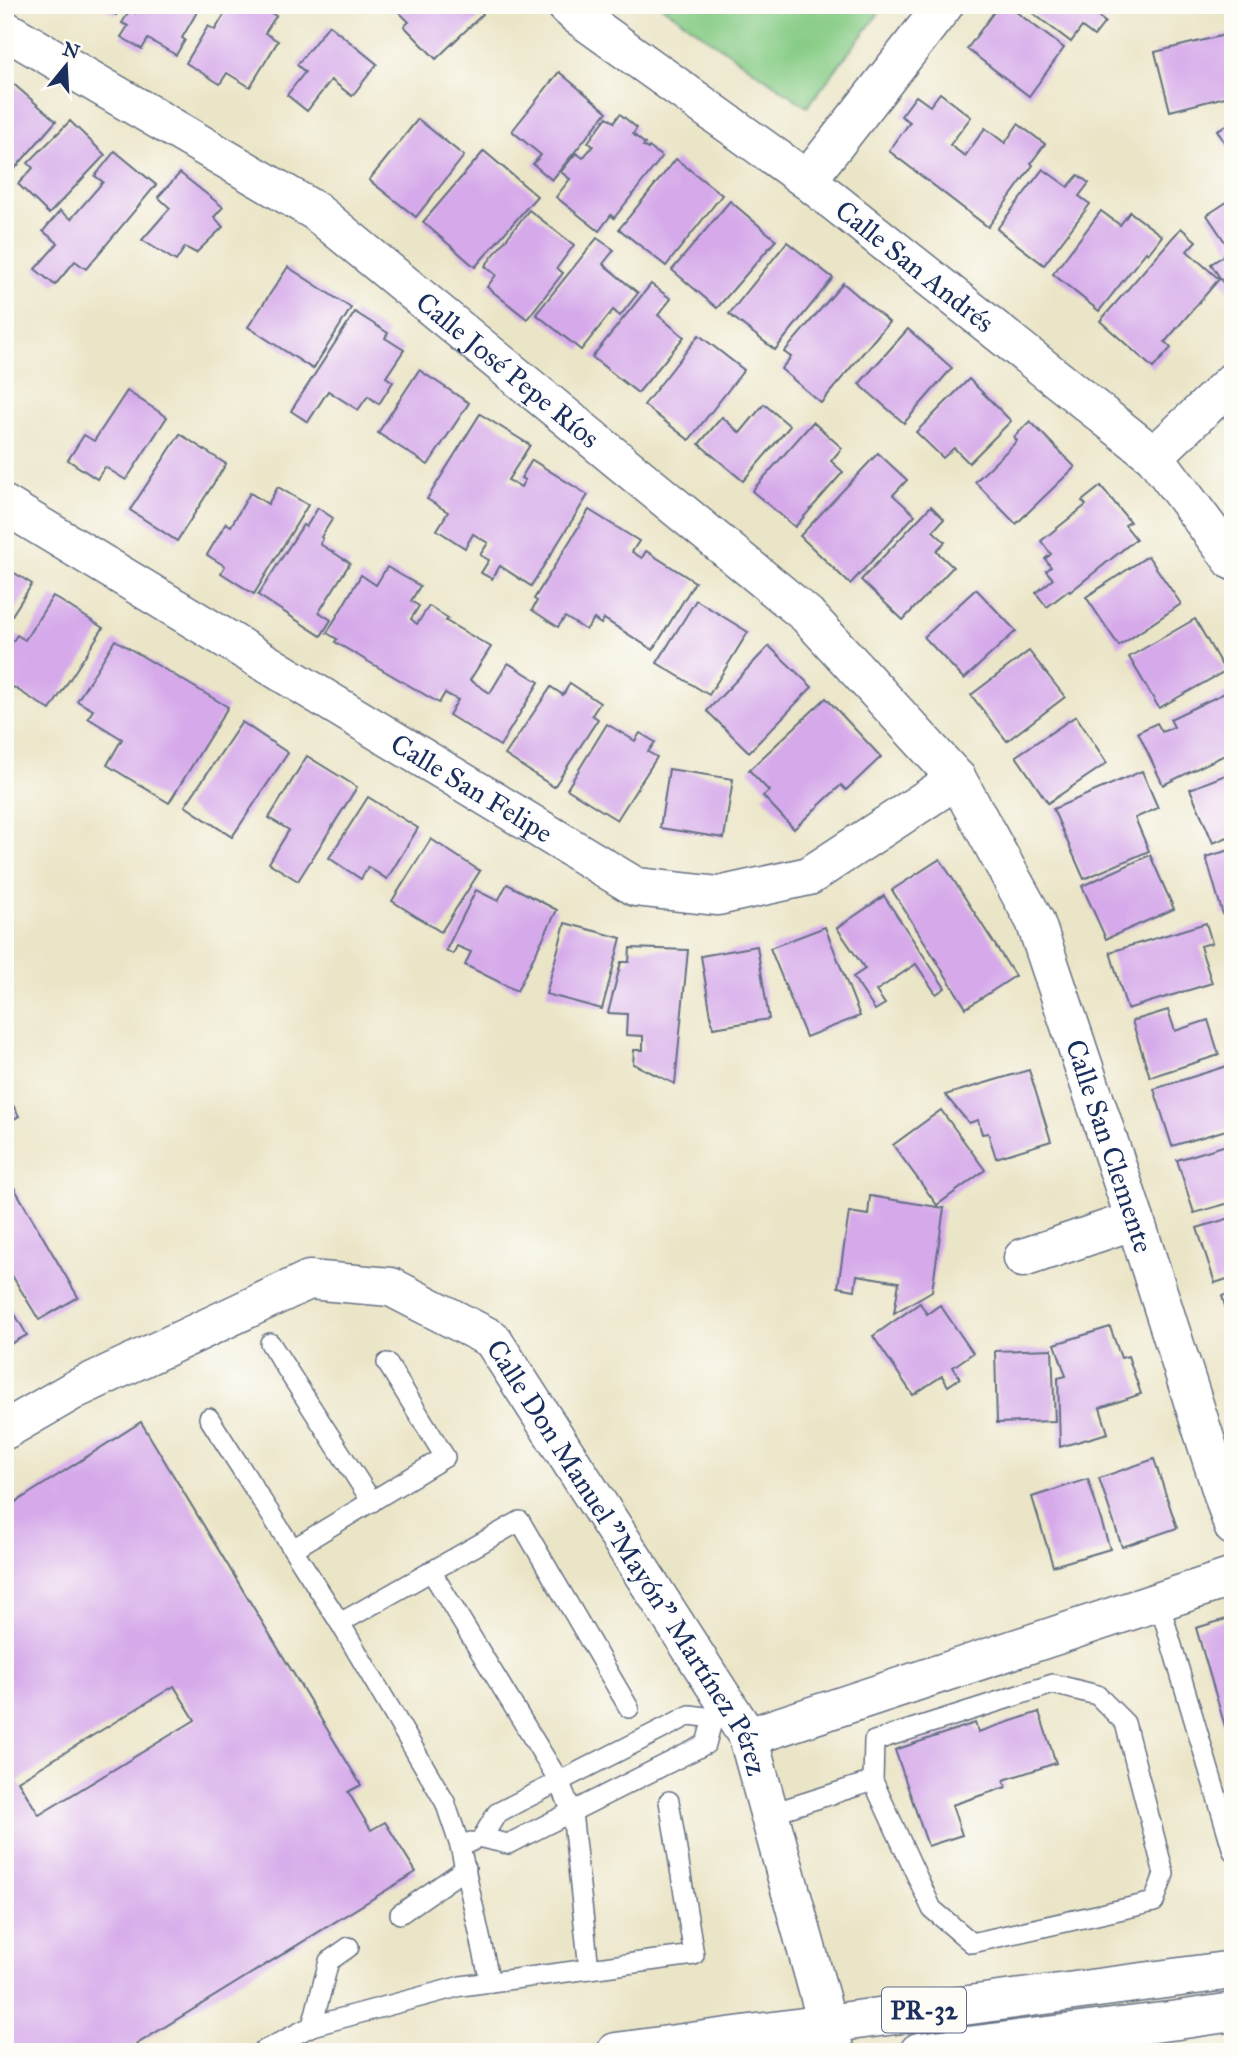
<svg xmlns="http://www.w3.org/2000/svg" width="1238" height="2057" viewBox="0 0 1238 2057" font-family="'IM FELL Great Primer',serif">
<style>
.green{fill:#87cc86;stroke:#517e72;stroke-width:2}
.building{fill:#d6aaea;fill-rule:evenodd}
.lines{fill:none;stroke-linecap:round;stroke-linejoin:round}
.service-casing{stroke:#646f83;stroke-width:22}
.minor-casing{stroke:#646f83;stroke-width:41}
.primary-casing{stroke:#646f83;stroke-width:41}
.service{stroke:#fff;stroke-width:19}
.minor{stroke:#fff;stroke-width:38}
.primary{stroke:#fff;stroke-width:38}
.labels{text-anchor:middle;stroke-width:6;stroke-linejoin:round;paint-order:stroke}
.shield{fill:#fdfcf7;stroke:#5f6c8c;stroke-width:2}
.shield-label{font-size:26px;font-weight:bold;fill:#1b2f5e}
.street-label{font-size:28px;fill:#1b2f5e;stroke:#fdfcf7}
</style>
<rect width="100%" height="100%" fill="#fdfcf7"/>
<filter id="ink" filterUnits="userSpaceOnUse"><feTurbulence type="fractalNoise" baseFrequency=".0143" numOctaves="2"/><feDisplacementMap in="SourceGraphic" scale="14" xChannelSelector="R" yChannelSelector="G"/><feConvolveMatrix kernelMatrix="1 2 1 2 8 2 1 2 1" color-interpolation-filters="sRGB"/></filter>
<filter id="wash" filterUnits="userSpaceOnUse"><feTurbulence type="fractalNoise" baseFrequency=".00686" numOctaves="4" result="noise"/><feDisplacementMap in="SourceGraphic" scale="28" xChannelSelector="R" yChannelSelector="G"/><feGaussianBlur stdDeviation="1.57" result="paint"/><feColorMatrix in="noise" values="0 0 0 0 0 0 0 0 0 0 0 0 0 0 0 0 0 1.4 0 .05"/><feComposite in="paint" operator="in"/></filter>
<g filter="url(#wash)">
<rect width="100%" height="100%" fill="#ebe5c7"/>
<!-- green -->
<polygon class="green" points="660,5 885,5 807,107"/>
<g id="blocks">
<!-- building -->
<g class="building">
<polygon points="98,5 122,5 116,15"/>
<polygon points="139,5 201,5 182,38 185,40 176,55 148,39 142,49 121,37 128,26 122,23 130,10 135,13"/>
<polygon points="230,5 258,5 276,16 265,33 278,41 250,87 227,73 220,84 186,63 208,26 215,30"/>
<polygon points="392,5 475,5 483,14 436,59 404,26 409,22"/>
<polygon points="999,5 1007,5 1064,48 1029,96 967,49"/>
<polygon points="1022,5 1100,5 1094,14 1105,22 1094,36 1082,27 1071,42"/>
<polygon points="329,25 377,64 352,96 331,80 307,111 287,95 305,72 297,65"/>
<polygon points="1233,33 1233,95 1170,111 1155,52"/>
<polygon points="559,72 607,112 552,180 533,164 541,155 512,131"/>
<polygon points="9,80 56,121 5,180 5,84"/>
<polygon points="940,93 971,117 950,145 965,156 985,128 1005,143 1018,124 1045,144 1031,163 1033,165 988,227 889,151 910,122 901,116 916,96 930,106"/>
<polygon points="620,114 637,128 633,134 645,144 643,146 648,149 649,147 662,157 614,218 611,215 599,231 556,197 570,179 561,172 576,153 583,158 593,146 588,142 607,117 614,122"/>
<polygon points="418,119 464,156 416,217 369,180"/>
<polygon points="70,121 105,155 49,214 18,184 33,168 28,163"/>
<polygon points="1233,122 1233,157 1217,130"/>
<polygon points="115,151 156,185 86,269 75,261 55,285 35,269 58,243 43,231 60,211 71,219 103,182 95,176"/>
<polygon points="484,151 537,196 475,267 423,222"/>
<polygon points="676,159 722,195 666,266 619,229"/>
<polygon points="1043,169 1068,187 1078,175 1089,183 1079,196 1090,204 1044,265 997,229"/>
<polygon points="180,173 223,207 214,217 223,227 196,253 185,247 176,261 142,240 170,208 158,197"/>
<polygon points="1233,198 1233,298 1211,264 1231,251 1207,215"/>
<polygon points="730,201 776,240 717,308 672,270"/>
<polygon points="529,210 574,245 557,268 563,273 527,319 487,287 496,275 485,266"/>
<polygon points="1101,211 1120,225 1130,212 1162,236 1148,254 1146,252 1099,311 1053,274"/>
<polygon points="1181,228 1196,241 1187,251 1219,279 1165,342 1171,348 1153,368 1100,321"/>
<polygon points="597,238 614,250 603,264 638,293 620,316 613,310 581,350 536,314"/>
<polygon points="787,242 833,278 775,350 729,314"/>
<polygon points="288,267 351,308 313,369 248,327"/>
<polygon points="843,283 889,322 821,403 781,369 791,357 784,352"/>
<polygon points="651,284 671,299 658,315 684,337 638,393 592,357"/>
<polygon points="355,312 388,333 385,338 404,350 386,377 393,382 379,404 368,396 358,410 328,391 308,422 291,411"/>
<polygon points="908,329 952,368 904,423 859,384"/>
<polygon points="699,335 744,370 689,440 644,405"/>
<polygon points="419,370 469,403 428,465 378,433"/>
<polygon points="969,379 1011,421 969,463 954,448 943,458 916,432"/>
<polygon points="127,391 167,417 126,480 105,467 97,479 68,460 84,435 94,441"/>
<polygon points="764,404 790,426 743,481 699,444 722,417 740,433"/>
<polygon points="480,414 530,445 508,480 521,487 525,480 521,478 532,460 588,495 531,586 500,566 492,579 481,573 489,560 480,555 488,543 473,534 465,548 437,530 448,512 427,499"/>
<polygon points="1030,421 1075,467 1016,524 975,482 1017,441 1014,437"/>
<polygon points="813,422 842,448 831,461 843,472 795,527 752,491"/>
<polygon points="180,434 226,464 177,541 130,510"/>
<polygon points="878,453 907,480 893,495 915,515 850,584 800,536"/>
<polygon points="1101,486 1130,522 1125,525 1136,539 1070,592 1069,590 1047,607 1036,593 1053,579 1046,571 1051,567 1045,559 1051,554 1041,541 1086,505 1082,501"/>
<polygon points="278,487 308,505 254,594 221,573 225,566 207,555 226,523 231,526 250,493 268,504"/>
<polygon points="931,506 944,519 933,531 945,542 936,551 953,567 903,620 861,580"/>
<polygon points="318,508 333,518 321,537 323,539 320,544 350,563 319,612 331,620 321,636 258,595 303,525 306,527"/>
<polygon points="589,510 639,541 632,552 642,558 646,551 695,582 653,650 604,619 601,624 594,619 586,630 565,617 558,627 532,610 537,601 534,599"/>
<polygon points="1148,556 1181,604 1119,646 1086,597"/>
<polygon points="5,567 32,584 5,626"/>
<polygon points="387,567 420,586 411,601 419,606 411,619 417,624 429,606 448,618 446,621 491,647 470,680 490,693 508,663 539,682 500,746 449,715 458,700 445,693 439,703 335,642 337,639 327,633 361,575 376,585"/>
<polygon points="976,589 1016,631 964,679 924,637"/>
<polygon points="53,596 103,628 50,710 5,682 5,653 17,635 25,640"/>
<polygon points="696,600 748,632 709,695 657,663"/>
<polygon points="1195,619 1225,671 1159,708 1129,657"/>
<polygon points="115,640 228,707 169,803 107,765 122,739 88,718 93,710 77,701"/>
<polygon points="769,646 812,687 749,752 707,711"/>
<polygon points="1029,651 1065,697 1007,741 971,695"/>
<polygon points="570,683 600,703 592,715 598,719 554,787 505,755 551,687 563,695"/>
<polygon points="1233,689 1233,751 1163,785 1138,732 1157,723 1162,732 1174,727 1170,719"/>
<polygon points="826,698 881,757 846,790 841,785 794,829 763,796 769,791 749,770"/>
<polygon points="1076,716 1107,763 1048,803 1016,756"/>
<polygon points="242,722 288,753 232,837 185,806"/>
<polygon points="607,724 635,741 640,733 655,742 648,752 657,757 617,820 567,789"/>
<polygon points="307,756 357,787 298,881 269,863 289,830 269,818"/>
<polygon points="669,769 733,779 724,838 660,828"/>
<polygon points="1142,771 1158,808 1135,818 1149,851 1084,879 1053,809"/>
<polygon points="1233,772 1233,835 1213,843 1190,789"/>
<polygon points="368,797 418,828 387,879 368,867 361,879 329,858"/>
<polygon points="431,839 480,871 441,932 392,901"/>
<polygon points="1233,849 1233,912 1223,915 1206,857"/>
<polygon points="1150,855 1174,909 1106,939 1082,886"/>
<polygon points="940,859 1015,976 966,1008 892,890"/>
<polygon points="507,884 557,910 517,991 465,965 471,952 457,946 453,954 446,950 476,890 498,901"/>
<polygon points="884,896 945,988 936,994 916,964 876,991 885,1004 875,1010 853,977 865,969 837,928"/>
<polygon points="565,923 621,938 602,1009 546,994"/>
<polygon points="1206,923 1212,943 1200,946 1212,983 1127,1009 1110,952"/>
<polygon points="825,927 860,1016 806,1037 770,948"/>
<polygon points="757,946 769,1019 713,1028 701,956"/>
<polygon points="630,948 688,950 675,1084 633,1064 634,1050 643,1050 643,1036 626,1035 627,1014 608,1013 621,962 629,962"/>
<polygon points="1168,1010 1175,1031 1208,1020 1219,1055 1150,1077 1132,1021"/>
<polygon points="1233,1064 1233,1128 1172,1146 1154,1089"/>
<polygon points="1029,1070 1051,1141 996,1158 988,1133 982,1134 978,1120 969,1123 945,1095"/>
<polygon points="5,1091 19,1116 5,1124"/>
<polygon points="941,1110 985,1170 937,1205 893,1145"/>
<polygon points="1233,1143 1233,1202 1194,1213 1177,1160"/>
<polygon points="12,1184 78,1297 39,1320 5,1264 5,1188"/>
<polygon points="870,1196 944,1208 932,1291 894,1313 899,1282 857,1275 855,1290 838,1287 849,1212 868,1215"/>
<polygon points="1233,1217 1233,1277 1215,1283 1197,1228"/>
<polygon points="1233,1292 1233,1329 1232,1329 1222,1296"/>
<polygon points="5,1297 27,1335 5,1347"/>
<polygon points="920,1303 927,1314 940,1305 973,1353 953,1367 960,1378 948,1386 942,1376 913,1395 873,1336"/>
<polygon points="1110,1327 1121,1358 1128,1356 1141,1394 1100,1408 1108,1433 1060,1447 1058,1378 1066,1376 1055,1344"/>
<polygon points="1052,1349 1055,1421 997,1423 995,1351"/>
<path d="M141,1422L361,1785L348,1792L371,1830L385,1822L416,1872L124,2052H5V1509ZM174,1686L195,1720L39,1815L18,1781Z"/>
<polygon points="1154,1459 1177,1528 1122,1547 1099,1478"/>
<polygon points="1088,1479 1110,1549 1053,1566 1032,1497"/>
<polygon points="1233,1617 1233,1749 1232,1750 1196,1628"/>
<polygon points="1039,1712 1056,1763 1004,1780 1006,1787 952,1805 962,1835 928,1846 895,1750 975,1723 978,1732"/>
</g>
</g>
</g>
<g filter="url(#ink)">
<use href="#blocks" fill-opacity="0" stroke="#646f83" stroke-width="2"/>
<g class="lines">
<!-- service casing -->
<g class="service-casing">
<g id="service">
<polyline points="270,1343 372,1502"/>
<polyline points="209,1418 340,1623"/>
<polyline points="293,1549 445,1457 387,1363"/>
<polyline points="431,1571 559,1781 572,1812 589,1969 694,1955 669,1801"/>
<polyline points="1159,1602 1233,1851"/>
<polygon points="1053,1684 1097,1695 1125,1723 1164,1874 1154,1902 972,1943 932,1909 873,1781 874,1741"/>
<polyline points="713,1718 706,1744 508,1844 482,1838 497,1813 690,1715 713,1718 730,1710"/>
<polyline points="769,1814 873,1781"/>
<polyline points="471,1842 460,1846 490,1982"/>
<polyline points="460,1846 445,1802 340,1623 520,1521 629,1708"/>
<polyline points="400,1914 466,1868"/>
<polyline points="312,2026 329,1961 349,1947"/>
<polyline points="261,2052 312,2026 461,1986 589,1969"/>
</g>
</g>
<!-- minor casing -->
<g class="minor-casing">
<g id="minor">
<path id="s1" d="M566,5L577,15L807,180L1154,456L1233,561"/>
<path id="s2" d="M5,30L315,211L807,615L957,779L1035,921L1135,1220L1233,1526"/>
<polyline points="807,180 944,5"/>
<polyline points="1154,456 1233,381"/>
<path id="s3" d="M5,505L636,887L718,896L809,876L957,779"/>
<polyline points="1023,1258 1135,1220"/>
<path id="s4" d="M5,1430L74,1390L309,1280L391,1287L492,1339L748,1737L835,2052"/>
<polyline points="748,1737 1233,1577"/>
</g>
</g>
<!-- primary casing -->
<g class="primary-casing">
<g id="primary">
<polyline points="616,2052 1233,1970"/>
<polyline points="919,2052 1178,2020 1233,2012"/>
</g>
</g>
<!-- service -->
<use href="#service" class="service"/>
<!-- minor -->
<use href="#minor" class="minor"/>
<!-- primary -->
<use href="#primary" class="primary"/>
</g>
</g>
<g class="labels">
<!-- shield labels -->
<rect class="shield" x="882" y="1987.5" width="84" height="45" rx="5"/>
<g class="shield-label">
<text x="924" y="2019">PR-32</text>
</g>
<!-- street labels -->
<g class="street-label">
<text dy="10" stroke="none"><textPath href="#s1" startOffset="436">Calle San Andrés</textPath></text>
<text dy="10" stroke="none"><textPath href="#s2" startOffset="609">Calle José Pepe Ríos</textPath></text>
<text dy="10" stroke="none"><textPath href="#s3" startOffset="546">Calle San Felipe</textPath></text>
<text dy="10" stroke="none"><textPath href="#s2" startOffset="1617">Calle San Clemente</textPath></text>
<text dy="10" stroke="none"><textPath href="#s4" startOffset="793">Calle Don Manuel "Mayón" Martínez Pérez</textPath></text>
</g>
</g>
<!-- margin -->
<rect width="1238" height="2057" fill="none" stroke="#fdfcf7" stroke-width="28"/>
<!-- north arrow -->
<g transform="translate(66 66) rotate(18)" stroke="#fdfcf7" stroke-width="5" paint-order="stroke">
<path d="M0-5L12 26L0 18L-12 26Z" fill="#1b2f5e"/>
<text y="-10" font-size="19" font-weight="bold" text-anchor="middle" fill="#1b2f5e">N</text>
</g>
</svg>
